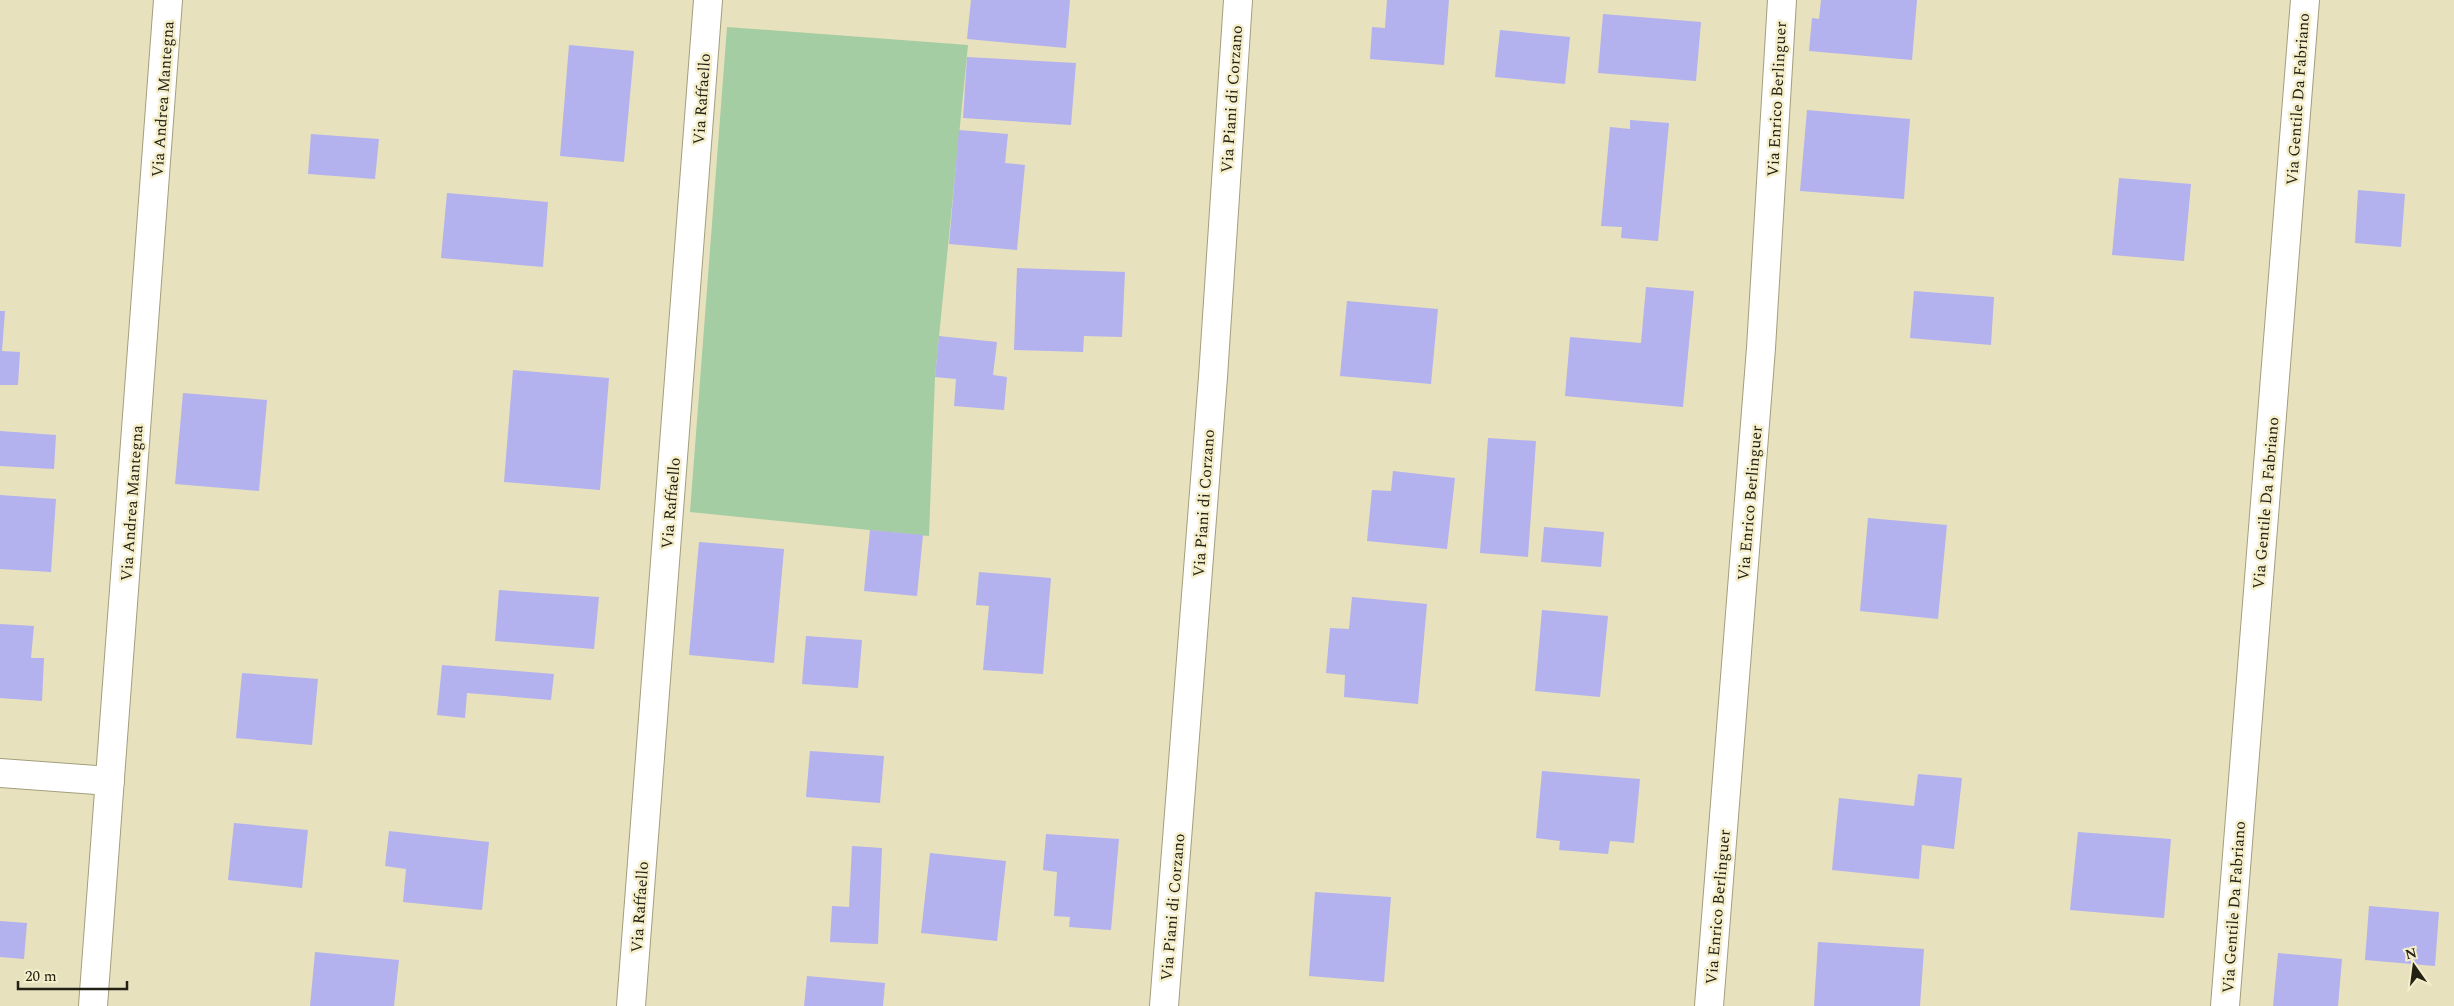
<svg xmlns="http://www.w3.org/2000/svg" width="2454" height="1006" viewBox="0 0 2454 1006" font-family="Spectral,serif">
<style>
.green{fill:#a5cda3}
.building{fill:#b3b1ee}
.lines{fill:none;stroke-linecap:round;stroke-linejoin:round}
.street-casing{stroke:#a39e7c;stroke-width:30}
.street{stroke:#fff;stroke-width:28}
.labels{text-anchor:middle;stroke-width:5;stroke-linejoin:round;paint-order:stroke}
.street-label{font-size:16px;fill:#232114;stroke:#f4eecb}
</style>
<rect width="100%" height="100%" fill="#e7e1be"/>
<!-- green -->
<polygon class="green" points="727,27 968,45 935,377 929,536 690,512"/>
<!-- building -->
<g class="building">
<polygon points="971,0 1070,0 1066,48 967,39"/>
<polygon points="1387,0 1449,0 1444,65 1370,59 1372,27 1385,28"/>
<polygon points="1821,0 1917,0 1912,60 1809,51 1812,18 1819,19"/>
<polygon points="1603,14 1701,22 1696,81 1598,73"/>
<polygon points="1500,30 1570,37 1565,84 1495,77"/>
<polygon points="569,45 634,51 624,162 560,156"/>
<polygon points="967,57 1076,63 1071,125 963,118"/>
<polygon points="1807,110 1910,119 1904,199 1800,191"/>
<polygon points="1630,120 1669,123 1658,241 1621,238 1622,227 1601,226 1610,127 1630,129"/>
<polygon points="959,130 1008,134 1005,163 1025,165 1017,250 949,244"/>
<polygon points="311,134 379,139 375,179 308,174"/>
<polygon points="2119,178 2191,184 2184,261 2112,255"/>
<polygon points="2358,190 2405,194 2401,247 2355,243"/>
<polygon points="447,193 548,202 543,267 441,258"/>
<polygon points="1017,268 1125,272 1122,337 1084,336 1083,352 1014,350"/>
<polygon points="1646,287 1694,291 1683,407 1565,396 1570,337 1641,343"/>
<polygon points="1914,291 1994,297 1991,345 1910,338"/>
<polygon points="1347,301 1438,309 1431,384 1340,376"/>
<polygon points="0,311 5,311 2,351 20,352 18,385 0,385"/>
<polygon points="939,336 997,342 993,375 1007,377 1004,410 954,406 956,379 935,377"/>
<polygon points="513,370 609,378 600,490 504,482"/>
<polygon points="183,393 267,400 259,491 175,484"/>
<polygon points="0,431 56,435 54,469 0,466"/>
<polygon points="1488,438 1536,441 1528,557 1480,553"/>
<polygon points="1393,471 1455,478 1447,549 1367,541 1372,490 1391,491"/>
<polygon points="0,495 56,499 51,572 0,569"/>
<polygon points="1868,518 1947,525 1938,619 1860,611"/>
<polygon points="1544,527 1604,532 1601,567 1541,562"/>
<polygon points="870,530 923,535 917,596 864,591"/>
<polygon points="699,542 784,549 774,663 689,655"/>
<polygon points="979,572 1051,578 1043,674 983,670 989,606 976,605"/>
<polygon points="499,590 599,597 594,649 495,641"/>
<polygon points="1352,597 1427,604 1418,704 1344,697 1345,675 1326,673 1330,628 1349,629"/>
<polygon points="1542,610 1608,616 1600,697 1535,691"/>
<polygon points="0,624 34,626 31,658 44,658 42,701 0,698"/>
<polygon points="806,636 862,640 858,688 802,684"/>
<polygon points="442,665 554,674 551,700 467,693 465,718 437,715"/>
<polygon points="242,673 318,679 312,745 236,738"/>
<polygon points="810,751 884,756 880,803 806,797"/>
<polygon points="1542,771 1640,779 1634,843 1610,841 1608,854 1559,850 1560,841 1536,838"/>
<polygon points="1918,774 1962,778 1954,849 1922,845 1919,879 1832,870 1839,798 1914,806"/>
<polygon points="234,823 308,830 302,888 228,880"/>
<polygon points="389,831 489,842 482,910 403,902 406,869 385,866"/>
<polygon points="2078,832 2171,839 2164,918 2070,910"/>
<polygon points="1046,834 1119,839 1111,930 1069,927 1070,917 1054,916 1057,872 1043,870"/>
<polygon points="852,846 882,848 878,944 830,942 832,906 849,907"/>
<polygon points="930,853 1006,861 997,941 921,933"/>
<polygon points="1315,892 1391,897 1384,982 1309,976"/>
<polygon points="2369,906 2439,912 2435,966 2365,960"/>
<polygon points="0,921 27,923 24,959 0,957"/>
<polygon points="1818,942 1924,949 1920,1006 1814,1006"/>
<polygon points="315,952 399,960 394,1006 310,1006"/>
<polygon points="2278,953 2342,959 2338,1006 2273,1006"/>
<polygon points="807,976 885,983 883,1006 804,1006"/>
</g>
<g class="lines">
<!-- street casing -->
<g class="street-casing">
<g id="street">
<polyline points="0,773 110,781"/>
<polyline points="93,1006 168,0"/>
<polyline points="631,1006 708,0"/>
<polyline points="1164,1006 1213,377 1238,0"/>
<polyline points="1709,1006 1761,348 1782,0"/>
<polyline points="2225,1006 2305,0"/>
</g>
</g>
<!-- street -->
<use href="#street" class="street"/>
</g>
<g class="labels">
<!-- street labels -->
<g class="street-label">
<text transform="translate(162 99) rotate(-86)" y="6">Via Andrea Mantegna</text>
<text transform="translate(701 99) rotate(-86)" y="6">Via Raffaello</text>
<text transform="translate(1231 99) rotate(-86)" y="6">Via Piani di Corzano</text>
<text transform="translate(1776 99) rotate(-87)" y="6">Via Enrico Berlinguer</text>
<text transform="translate(2297 99) rotate(-86)" y="6">Via Gentile Da Fabriano</text>
<text transform="translate(131 503) rotate(-86)" y="6">Via Andrea Mantegna</text>
<text transform="translate(670 503) rotate(-85)" y="6">Via Raffaello</text>
<text transform="translate(1203 503) rotate(-86)" y="6">Via Piani di Corzano</text>
<text transform="translate(1749 503) rotate(-85)" y="6">Via Enrico Berlinguer</text>
<text transform="translate(2265 503) rotate(-85)" y="6">Via Gentile Da Fabriano</text>
<text transform="translate(639 907) rotate(-86)" y="6">Via Raffaello</text>
<text transform="translate(1172 907) rotate(-85)" y="6">Via Piani di Corzano</text>
<text transform="translate(1717 907) rotate(-85)" y="6">Via Enrico Berlinguer</text>
<text transform="translate(2233 907) rotate(-86)" y="6">Via Gentile Da Fabriano</text>
</g>
</g>
<!-- north arrow -->
<g transform="translate(2414 966) rotate(346)" stroke="#f4eecb" stroke-width="4" paint-order="stroke">
<path d="M0-4L9 19L0 12L-9 19Z" fill="#232114"/>
<text y="-8" font-size="14" font-weight="bold" text-anchor="middle" fill="#232114">N</text>
</g>
<!-- scale -->
<path d="M18 981v8h109v-8" fill="none" stroke="#232114" stroke-width="2.5"/>
<text x="25" y="981" font-size="15" fill="#232114" stroke="#f4eecb" stroke-width="4" paint-order="stroke">20 m</text>
</svg>
